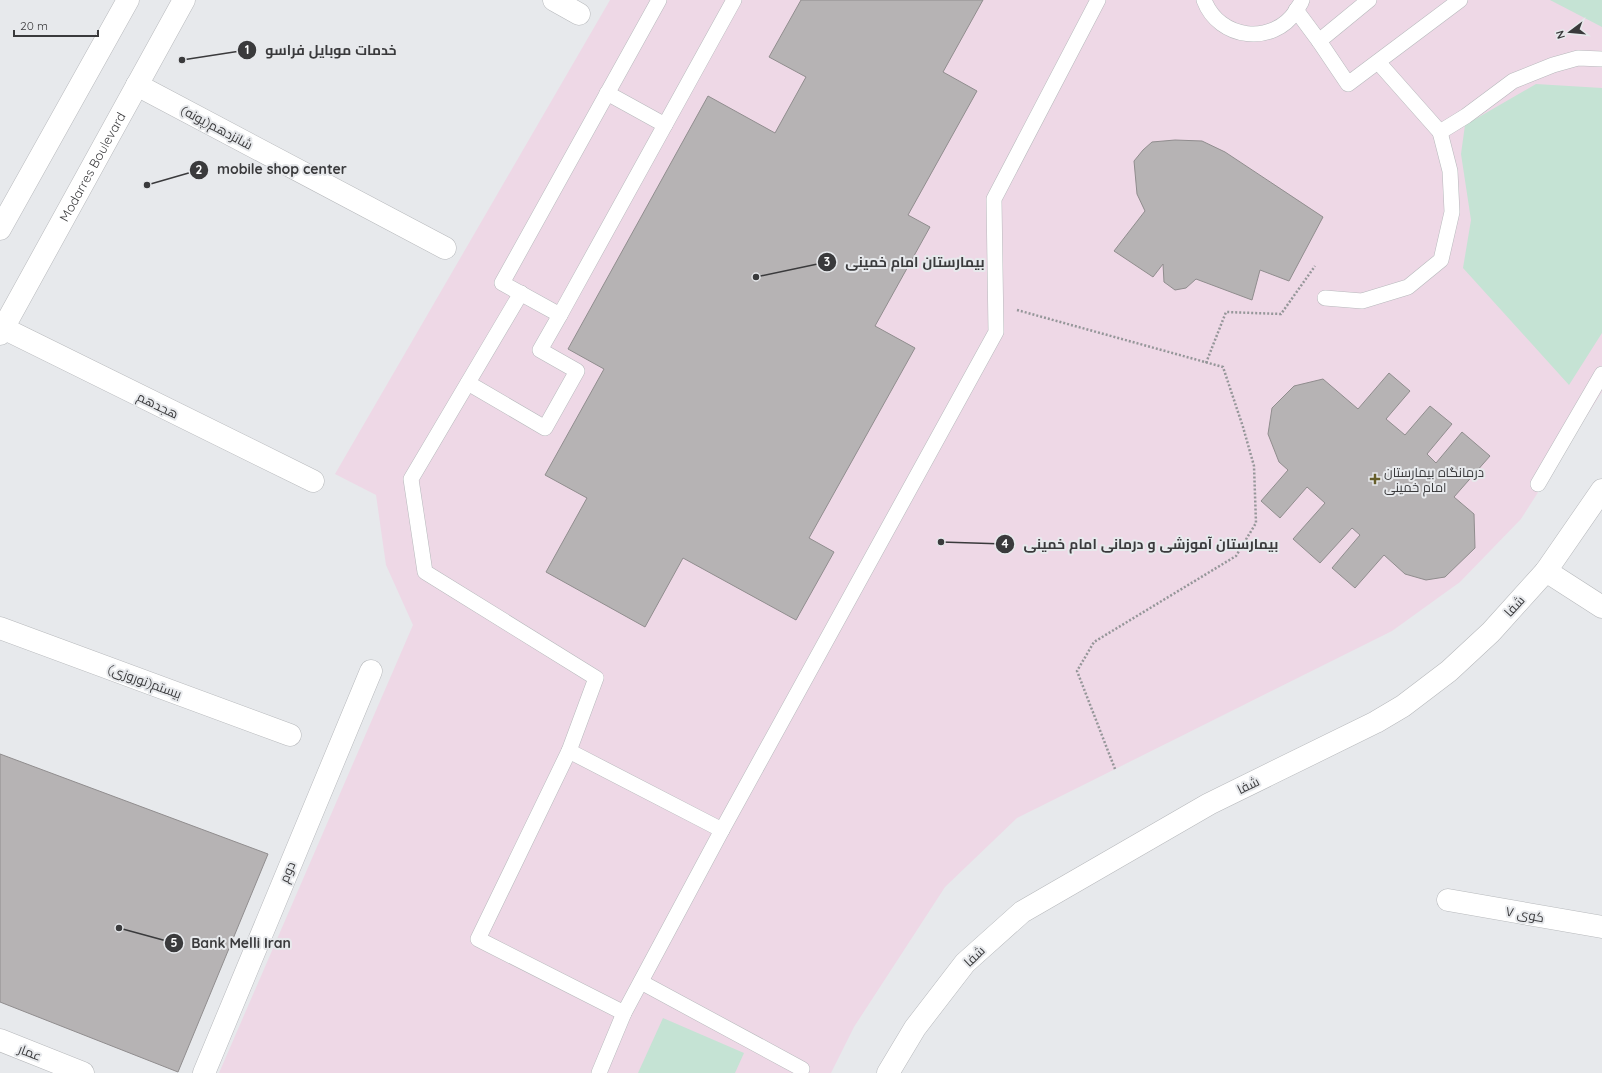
<svg xmlns="http://www.w3.org/2000/svg" width="1602" height="1073" viewBox="0 0 1602 1073" font-family="Quicksand,Cairo,sans-serif">
<style>
.medical{fill:#eed8e6}
.green{fill:#c5e3d4}
.building{fill:#b6b3b4;stroke:#908d8e}
.lines{fill:none;stroke-linecap:round;stroke-linejoin:round}
.service-casing{stroke:#b7b9bc;stroke-width:16}
.minor-casing{stroke:#b7b9bc;stroke-width:23}
.tertiary-casing{stroke:#b7b9bc;stroke-width:23}
.primary-casing{stroke:#b7b9bc;stroke-width:23}
.path{stroke:#959699;stroke-width:2.5;stroke-dasharray:2 2;stroke-linecap:butt}
.service{stroke:#fff;stroke-width:15}
.minor{stroke:#fff;stroke-width:22}
.tertiary{stroke:#fff;stroke-width:22}
.primary{stroke:#fff;stroke-width:22}
.poi-dot{fill:#665e2b;stroke:#e7e9ec;stroke-width:1.5}
.labels{text-anchor:middle;stroke-width:4;stroke-linejoin:round;paint-order:stroke}
.street-label{font-size:13px;fill:#3a3a3c;stroke:#e7e9ec}
.poi-label{font-size:13px;fill:#3a3a3c;stroke:#e7e9ec;text-anchor:start}
.leader{fill:none;stroke:#3a3a3c;stroke-width:1.5}
.callout-dot{fill:#3a3a3c;stroke:#e7e9ec;stroke-width:1.5}
.mark-label{font-size:12px;text-anchor:middle;font-weight:bold;fill:#fff}
.callout-label{font-size:14px;text-anchor:middle;font-weight:bold;fill:#3a3a3c;stroke:#e7e9ec;stroke-width:4;stroke-linejoin:round;paint-order:stroke}
</style>
<rect width="100%" height="100%" fill="#e7e9ec"/>
<!-- medical -->
<polygon class="medical" points="610,0 1602,0 1602,392 1521,519 1460,582 1392,631 1017,818 945,887 854,1027 831,1073 219,1073 413,625 386,565 376,495 335,474"/>
<!-- green -->
<g class="green">
<polygon points="1550,0 1602,0 1602,27"/>
<polygon points="1536,84 1602,88 1602,333 1569,385 1463,268 1471,220 1461,154 1465,125"/>
<polygon points="663,1018 744,1053 735,1073 638,1073"/>
</g>
<!-- building -->
<g class="building">
<polygon points="801,0 983,0 943,72 977,91 908,215 930,227 875,326 915,348 809,538 834,552 796,620 683,558 645,627 546,572 587,498 545,475 604,369 568,349 708,96 775,133 806,77 769,57"/>
<polygon points="1175,140 1202,141 1225,152 1323,217 1289,281 1260,270 1252,300 1196,279 1186,288 1175,290 1164,282 1163,264 1153,277 1114,251 1145,211 1137,194 1134,161 1143,150 1152,142"/>
<polygon points="1389,373 1410,391 1386,419 1405,435 1430,406 1452,424 1427,454 1436,463 1462,432 1490,456 1454,497 1474,514 1475,548 1445,577 1426,580 1405,574 1384,555 1355,588 1332,568 1360,535 1352,528 1320,563 1293,539 1325,503 1307,487 1280,518 1261,501 1288,470 1279,462 1268,434 1272,408 1294,386 1323,379 1358,409"/>
<polygon points="0,754 268,854 178,1072 0,1002"/>
</g>
<g class="lines">
<!-- service casing -->
<g class="service-casing">
<g id="service">
<polyline points="659,0 502,283 560,315 734,0"/>
<path d="M1204,0C1219,40 1273,46 1296,11C1298,7 1301,4 1302,0"/>
<polyline points="1296,10 1319,41 1348,84 1460,0"/>
<polyline points="1319,41 1369,0"/>
<polyline points="1378,62 1440,132 1466,116 1513,81 1553,65 1578,58 1602,59"/>
<polyline points="607,93 665,125"/>
<polyline points="521,293 411,479 425,572 596,678 569,751"/>
<polyline points="1325,298 1362,301 1408,287 1441,260 1452,212 1450,171 1440,132"/>
<polyline points="468,383 545,428 577,371 540,350 560,315"/>
<polyline points="1538,484 1602,374"/>
<polyline points="641,982 802,1069"/>
<polyline points="624,1013 478,939 569,751 722,830"/>
<polyline points="599,1073 624,1013 722,830 996,332 994,199 1098,0"/>
</g>
</g>
<!-- minor casing -->
<g class="minor-casing">
<g id="minor">
<polyline points="554,0 579,14"/>
<polyline points="137,85 445,248"/>
<polyline points="3,328 313,481"/>
<polyline points="1546,571 1602,607"/>
<polyline points="0,628 290,735"/>
<polyline points="1448,900 1602,927"/>
<polyline points="204,1073 371,671"/>
</g>
</g>
<!-- tertiary casing -->
<g class="tertiary-casing">
<g id="tertiary">
<polyline points="0,1040 83,1073"/>
<polyline points="888,1073 915,1028 965,963 1022,912 1209,804 1376,722 1403,706 1449,671 1491,632 1546,571 1602,490"/>
</g>
</g>
<!-- primary casing -->
<g class="primary-casing">
<g id="primary">
<polyline points="0,229 128,0"/>
<path id="s1" d="M0,334L184,0"/>
</g>
</g>
<!-- path -->
<g class="path">
<polyline points="1017,310 1223,367 1243,427 1254,466 1256,523 1236,556 1094,642 1077,671 1115,769"/>
<polyline points="1206,363 1226,312 1281,314 1315,266"/>
</g>
<!-- service -->
<use href="#service" class="service"/>
<!-- minor -->
<use href="#minor" class="minor"/>
<!-- tertiary -->
<use href="#tertiary" class="tertiary"/>
<!-- primary -->
<use href="#primary" class="primary"/>
</g>
<!-- markers -->
<path class="poi-dot" d="M1373 473h4v4h4v4h-4v4h-4v-4h-4v-4h4z"/>
<g class="labels">
<!-- street labels -->
<g class="street-label">
<text transform="translate(217 127) rotate(28)" y="5">شانزدهم(پونه)</text>
<text dy="5" stroke="none"><textPath href="#s1" startOffset="191">Modarres Boulevard</textPath></text>
<text transform="translate(158 405) rotate(26)" y="5">هجدهم</text>
<text transform="translate(1514 606) rotate(-48)" y="5">شفا</text>
<text transform="translate(145 681) rotate(20)" y="5">بیستم(نوروزی)</text>
<text transform="translate(1248 785) rotate(-26)" y="5">شفا</text>
<text transform="translate(287 872) rotate(-67)" y="5">دوم</text>
<text transform="translate(1525 914) rotate(10)" y="5">کوی ۷</text>
<text transform="translate(974 956) rotate(-44)" y="5">شفا</text>
<text transform="translate(30 1052) rotate(21)" y="5">عمار</text>
</g>
<!-- poi labels -->
<g class="poi-label">
<text x="1384" y="477">درمانگاه بیمارستان<tspan x="1384" dy="15">امام خمینی</tspan></text>
</g>
</g>
<!-- callouts -->
<path class="leader" d="M182 60L247 50M147 185L199 170M756 277L827 262M941 542L1005 544M119 928L174 943"/>
<g class="callout-dot">
<circle cx="182" cy="60" r="4"/>
<circle cx="147" cy="185" r="4"/>
<circle cx="756" cy="277" r="4"/>
<circle cx="941" cy="542" r="4"/>
<circle cx="119" cy="928" r="4"/>
<circle cx="247" cy="50" r="10"/>
<circle cx="199" cy="170" r="10"/>
<circle cx="827" cy="262" r="10"/>
<circle cx="1005" cy="544" r="10"/>
<circle cx="174" cy="943" r="10"/>
</g>
<g class="mark-label">
<text x="247" y="54">1</text>
<text x="199" y="174">2</text>
<text x="827" y="266">3</text>
<text x="1005" y="548">4</text>
<text x="174" y="947">5</text>
</g>
<g class="callout-label">
<text x="331" y="55">خدمات موبایل فراسو</text>
<text x="282" y="174">mobile shop center</text>
<text x="915" y="267">بیمارستان امام خمینی</text>
<text x="1151" y="549">بیمارستان آموزشی و درمانی امام خمینی</text>
<text x="241" y="948">Bank Melli Iran</text>
</g>
<!-- north arrow -->
<g transform="translate(1570 32) rotate(254)" stroke="#e7e9ec" stroke-width="3" paint-order="stroke">
<path d="M0-3L7 15L0 10L-7 15Z" fill="#3a3a3c"/>
<text y="-6" font-size="11" font-weight="bold" text-anchor="middle" fill="#3a3a3c">N</text>
</g>
<!-- scale -->
<path d="M14 30v6h84v-6" fill="none" stroke="#3a3a3c" stroke-width="2"/>
<text x="20" y="30" font-size="12" fill="#3a3a3c" stroke="#e7e9ec" stroke-width="3" paint-order="stroke">20 m</text>
</svg>
